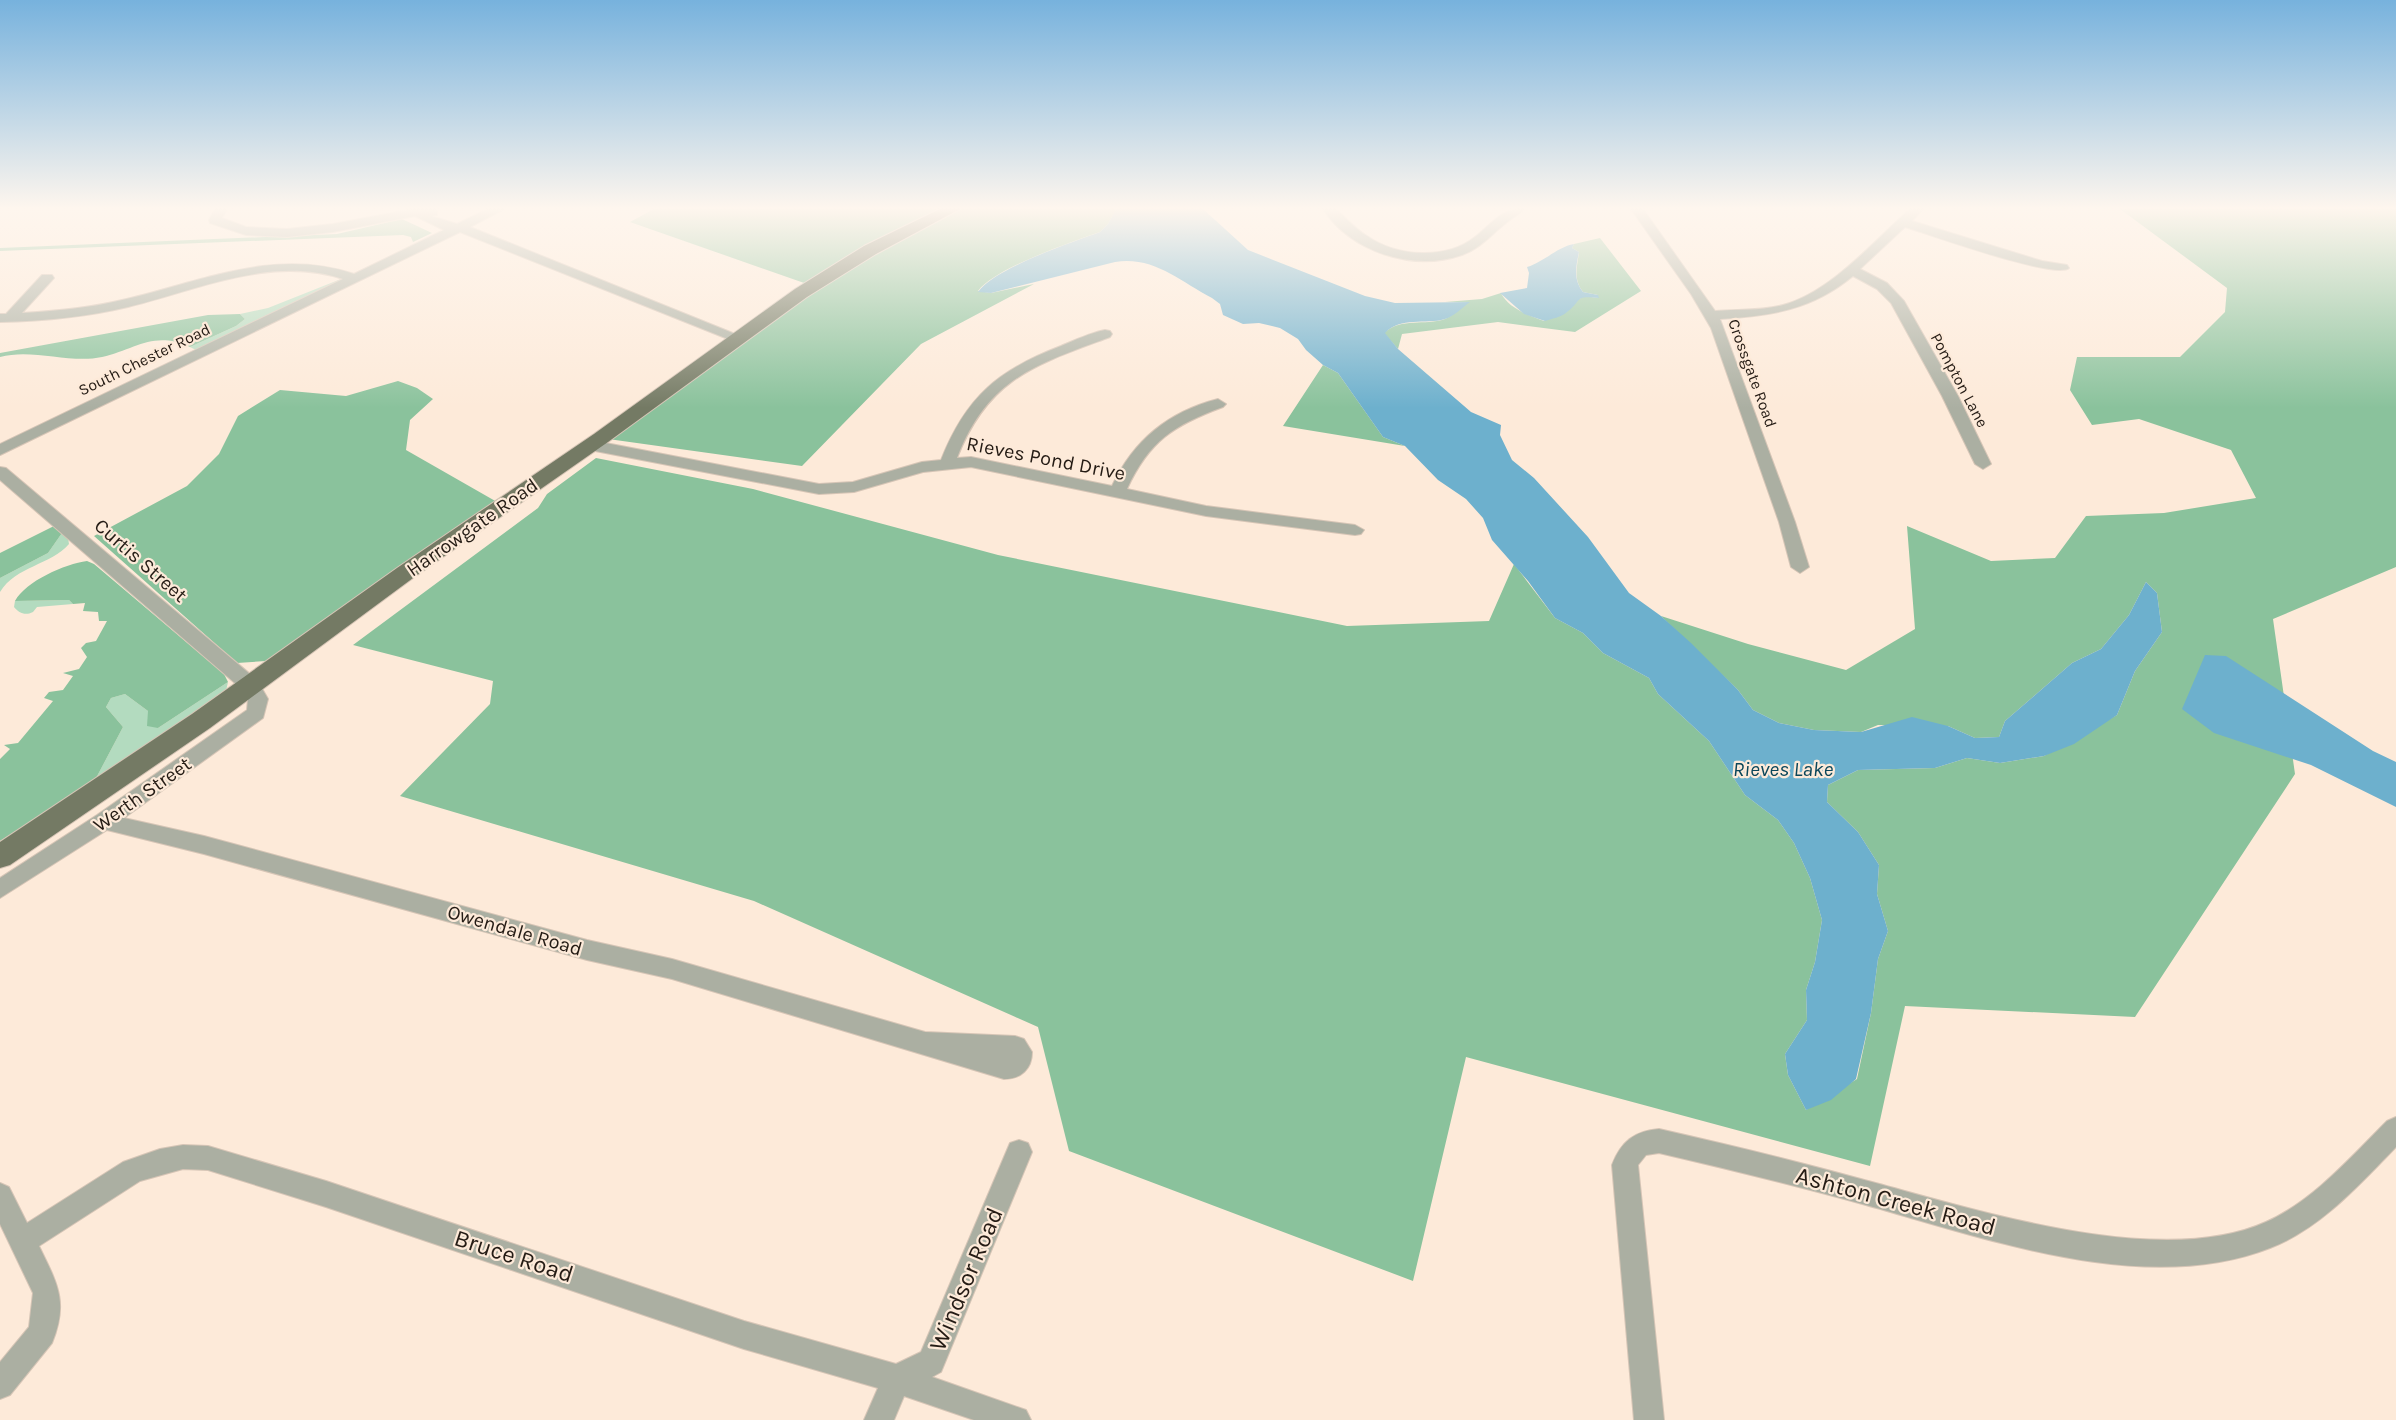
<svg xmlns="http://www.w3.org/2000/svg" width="2396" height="1420" viewBox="0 0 2396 1420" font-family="Karla,sans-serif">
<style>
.green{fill:#b3dbbf}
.forest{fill:#8ac29c}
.water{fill:#6db0cd}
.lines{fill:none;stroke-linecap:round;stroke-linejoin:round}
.minor-casing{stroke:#d6c5b6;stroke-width:2}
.major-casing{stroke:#d6c5b6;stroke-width:2}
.minor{fill:#abafa2;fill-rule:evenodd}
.major{fill:#747a64;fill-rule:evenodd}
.labels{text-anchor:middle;stroke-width:4.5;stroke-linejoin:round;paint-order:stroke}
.far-street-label{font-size:16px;fill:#241b14;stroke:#fdead9}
.street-label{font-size:20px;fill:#241b14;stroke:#fdead9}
.water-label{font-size:21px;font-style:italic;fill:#0b465a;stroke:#fdead9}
.near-street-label{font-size:24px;fill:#241b14;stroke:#fdead9}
</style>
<rect width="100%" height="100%" fill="#fdead9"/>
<!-- green -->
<g class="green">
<polygon points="351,275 357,275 198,351 190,347 236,326 245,319 240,314 268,308"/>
<path d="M62,533L68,538L69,544C51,565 16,566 0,592V578L48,553Z"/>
<path d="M69,600L73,604L37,607L33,612C25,616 19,613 14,607L15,601Z"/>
<polygon points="228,682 226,691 94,782 123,727 106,707 111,698 125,694 148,711 158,728"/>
</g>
<!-- forest -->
<g class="forest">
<polygon points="654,209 946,209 897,231 807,284 630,222"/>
<path d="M951,209H1116L1108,224L1100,232C1071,242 995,268 978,291L991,293L1034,284L921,344L802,466L601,438C714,356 825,269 951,209Z"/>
<polygon points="2120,209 2396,209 2396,567 2273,619 2295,774 2135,1017 1905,1006 1870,1166 1466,1057 1413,1281 1069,1151 1038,1027 754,901 400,796 490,704 493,681 353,645 538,508 547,494 596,458 753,489 998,555 1347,626 1489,621 1514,564 1555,618 1583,633 1603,653 1649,678 1658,694 1709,741 1745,795 1778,820 1794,843 1810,878 1822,920 1815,962 1806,990 1807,1020 1785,1054 1788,1075 1806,1110 1857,1079 1871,1013 1878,959 1888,931 1877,894 1879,865 1858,832 1827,802 1828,785 1858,770 1935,768 1967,758 2000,763 2044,756 2117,715 2135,671 2162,632 2157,593 2146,582 2129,615 2101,649 2072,663 2005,721 1999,737 1975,738 1948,726 1878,725 1861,732 1814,730 1779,723 1753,710 1738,690 1661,616 1748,644 1846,670 1915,629 1907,526 1991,561 2055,558 2086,516 2164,513 2256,498 2231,450 2139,419 2092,425 2070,390 2077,357 2180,357 2225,312 2227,288"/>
<polygon points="402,219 432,233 413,242 411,237 403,235 0,251 0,248 337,234"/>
<path d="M1600,238L1641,291L1575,332L1498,322L1402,334L1398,349L1384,333C1402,317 1424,326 1445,319C1453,316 1461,307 1468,302H1445L1482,299L1501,293C1508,308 1528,315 1544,321L1584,296L1598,298V295L1583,292C1573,279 1577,267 1579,252L1572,248L1574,244Z"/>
<path d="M240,314L245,319L236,326L190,347C154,330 136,349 102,357C70,364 32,348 0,357V353L208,315Z"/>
<polygon points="1323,365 1338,373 1383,437 1405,446 1283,426"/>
<polygon points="398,381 417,388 433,399 410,420 406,450 497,502 266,661 237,663 94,536 187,486 219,454 238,416 280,390 346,396"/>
<polygon points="54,526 62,533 48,553 0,578 0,553"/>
<path d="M87,561L94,564L224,674L228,682L158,728L147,726L148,711L125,694L111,698L106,707L123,727L94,782L0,841V759L10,749L4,745L18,743L53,701L44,698L49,692L63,690L73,676L63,673L79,669L87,657L81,648L86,643L96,641L107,621H99L98,612L83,611L85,603L73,604L69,600L15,601C26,581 65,564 87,561Z"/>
</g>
<!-- water -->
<g class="water">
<path d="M1116,209H1203L1248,250L1365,296L1395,303L1470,302C1462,308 1454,316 1445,319C1425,325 1401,316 1385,333L1398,349L1471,412L1501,425L1500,435L1512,460L1534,478L1588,537L1629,593L1661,616L1691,643L1738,690L1753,710L1779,723L1814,730L1861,732L1912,717L1948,726L1975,738L1999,737L2005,721L2072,663L2101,649L2129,615L2146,582L2157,593L2162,632L2135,671L2117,715L2074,744L2044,756L2000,763L1967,758L1935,768L1858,770L1828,785L1827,802L1858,832L1879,865L1877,894L1888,931L1878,959L1871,1013L1856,1079L1831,1100L1806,1110L1788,1075L1785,1054L1807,1020L1806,990L1815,962L1822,920L1810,878L1794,843L1778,820L1745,795L1709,741L1658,694L1649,678L1603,653L1583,633L1555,618L1528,581L1492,540L1483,518L1466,499L1438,480L1405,446L1383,437L1338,373L1323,365L1306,350L1298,339L1280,328L1259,323L1243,324L1223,315L1220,304L1212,298C1179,281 1154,256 1115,262L991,293L978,292C995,268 1070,243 1100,232L1108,224Z"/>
<path d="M1574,244L1572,248L1579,252C1576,267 1573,279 1583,292L1598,295L1599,298C1573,295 1583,300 1567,312C1562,317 1551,319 1545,321L1524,314L1500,293L1527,288L1529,273L1527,267C1544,262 1557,247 1574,244Z"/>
<polygon points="2205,655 2226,656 2373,751 2396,762 2396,807 2311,765 2214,733 2182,709"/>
</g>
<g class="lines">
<!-- minor casing -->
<g class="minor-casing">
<g id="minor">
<path d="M215,209H227L222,218L246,227L287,229L333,224L413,209H437V215L431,216L457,224L488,209H504L470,227L745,338L743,341H733L460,232L0,455V444L343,279C271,255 198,290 128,307C86,317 43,321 0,322V314H6L42,275H52L54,278L22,313C56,311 89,308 122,300C200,282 274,247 354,274L444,230L415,216L333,232L287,237L246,235L210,223L209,220Z"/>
<path d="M1323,209H1336C1346,218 1355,229 1367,236C1397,257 1446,260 1475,237C1492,224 1501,208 1524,209C1520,214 1515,216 1510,220C1493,232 1482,248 1462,255C1413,272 1351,252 1323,209Z"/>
<path d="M1631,209H1643L1715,311C1737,309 1761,311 1783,305C1831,292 1874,241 1910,209H1923L1912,221L2042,261L2067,265L2069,268C2056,280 1928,234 1905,227L1860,269L1887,283L1904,301L1958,396L1991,464L1983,469L1975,464L1942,396L1891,303L1877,289L1853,276C1812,310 1771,316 1720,319L1795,522L1809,567L1800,573L1791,567L1779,522L1711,328L1691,294Z"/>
<path d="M1105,330L1110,331L1112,334L1110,337C1035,365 988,378 957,458L971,457L1112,486C1134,440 1168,412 1218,399L1226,404L1223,407C1174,425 1149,441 1127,489L1206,506L1355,525L1364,530L1361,534L1355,535L1206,516L971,467L923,472L854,492L819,494L590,450L582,445L590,440L819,484L853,482L922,462L941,460C966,397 998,370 1061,346C1075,340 1090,333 1105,330Z"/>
<path d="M0,467L6,468L257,680L268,699L263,718L124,818L204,836L587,940L672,959L925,1032L1015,1036L1024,1039L1032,1052C1032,1069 1021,1079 1004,1079L672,979L587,960L204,854L107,830L0,898V878L97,815L247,710L248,699L243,690L0,480Z"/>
<path d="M2396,1117V1147C2359,1185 2320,1229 2270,1248C2145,1297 1988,1239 1866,1205C1797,1186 1728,1169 1659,1153L1646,1155L1638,1165L1664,1420H1634L1612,1165C1621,1142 1634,1131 1659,1129C1725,1144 1792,1160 1857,1178C1968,1207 2158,1271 2266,1222C2313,1201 2351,1157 2387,1121Z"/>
<path d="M1019,1140L1028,1143L1032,1152L941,1372L932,1377L1026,1410L1031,1420H974L904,1396L894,1420H864L878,1388L744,1349L326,1207L208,1170L183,1169L140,1181L39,1246C57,1283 69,1302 52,1343L10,1395L0,1399V1362L29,1327L33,1293L0,1224V1183L9,1187L27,1223L123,1162L160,1149L183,1145L208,1146L326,1181L744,1321L896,1364L921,1352L1010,1143Z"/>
</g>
</g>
<!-- major casing -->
<g class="major-casing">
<polygon id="major" points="940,209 960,209 876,254 807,297 608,442 413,578 210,728 10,865 0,868 0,842 192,714 397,568 594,434 795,289 864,246"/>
</g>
<!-- minor -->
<use href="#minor" class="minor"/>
<!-- major -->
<use href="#major" class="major"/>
</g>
<!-- sky -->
<linearGradient id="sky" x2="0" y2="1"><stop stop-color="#77b2dd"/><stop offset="0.51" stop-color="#fef6ee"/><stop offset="1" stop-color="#fef6ee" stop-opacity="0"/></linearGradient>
<rect width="2396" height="408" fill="url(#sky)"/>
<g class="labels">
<!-- far-street labels -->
<g class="far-street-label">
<text transform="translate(144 359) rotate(-26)" y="6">South Chester Road</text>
<text transform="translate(1753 373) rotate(70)" y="6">Crossgate Road</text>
<text transform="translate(1960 380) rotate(62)" y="6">Pompton Lane</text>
</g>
<!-- street labels -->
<g class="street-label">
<text transform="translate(1046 458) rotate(11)" y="7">Rieves Pond Drive</text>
<text transform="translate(472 527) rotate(-35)" y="7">Harrowgate Road</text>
<text transform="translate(141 560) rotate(41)" y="7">Curtis Street</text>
<text transform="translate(142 794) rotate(-35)" y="7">Werth Street</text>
<text transform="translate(515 930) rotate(16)" y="7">Owendale Road</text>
</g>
<!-- water labels -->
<g class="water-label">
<text x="1783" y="776">Rieves Lake</text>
</g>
<!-- near-street labels -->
<g class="near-street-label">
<text transform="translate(1896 1201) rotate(15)" y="8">Ashton Creek Road</text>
<text transform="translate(514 1256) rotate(18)" y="8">Bruce Road</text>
<text transform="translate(966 1279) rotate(-67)" y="8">Windsor Road</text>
</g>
</g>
</svg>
